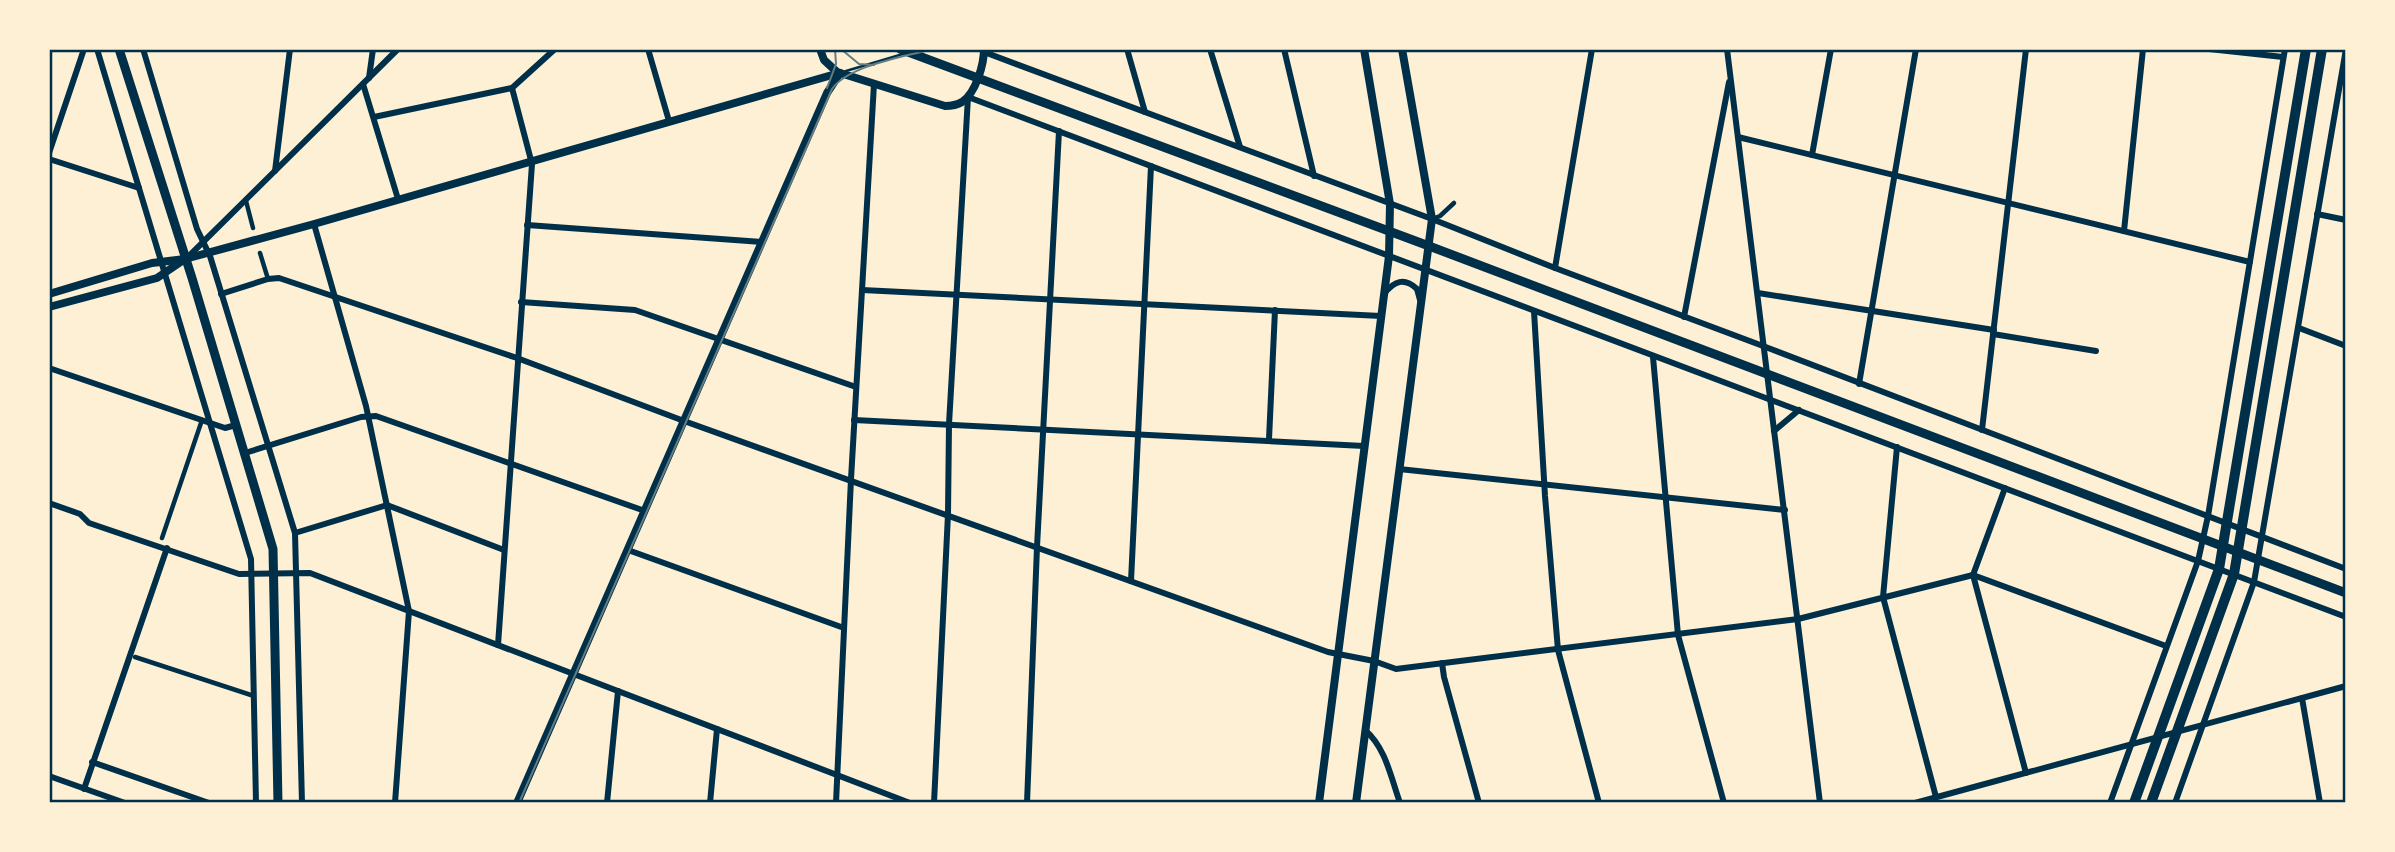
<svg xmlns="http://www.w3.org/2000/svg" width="2395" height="852" viewBox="0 0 2395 852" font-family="Cabin,sans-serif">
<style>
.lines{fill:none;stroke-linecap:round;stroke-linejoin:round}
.service{stroke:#003049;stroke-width:2.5}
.pedestrian{stroke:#003049;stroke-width:4.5}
.minor{stroke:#003049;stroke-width:6}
.tertiary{stroke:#003049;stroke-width:8}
.secondary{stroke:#003049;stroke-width:9}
.primary{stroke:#003049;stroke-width:10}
.tram{stroke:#657d81;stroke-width:2}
.neatline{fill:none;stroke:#003049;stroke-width:2.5}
</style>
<rect width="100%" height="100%" fill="#fdf0d5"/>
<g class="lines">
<!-- service -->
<polyline class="service" points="846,71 903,54"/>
<!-- pedestrian -->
<g class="pedestrian">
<polyline points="246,201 253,228"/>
<polyline points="1432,219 1440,216 1454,203"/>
<polyline points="260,253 268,279"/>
<polyline points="162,538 202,420"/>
<polyline points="135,657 254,696"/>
</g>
<!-- minor -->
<g class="minor">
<polyline points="97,49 251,559 256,803"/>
<polyline points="143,49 197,229 210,256 295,533 302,803"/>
<polyline points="648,49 669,121"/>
<polyline points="1127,49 1145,112"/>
<polyline points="1210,49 1240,147"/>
<polyline points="1284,49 1314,176"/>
<polyline points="1727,49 1820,803"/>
<polyline points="2209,49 2283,57"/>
<polyline points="984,52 1432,219 1555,268 1763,346 2346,569"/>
<polyline points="369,78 373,49"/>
<polyline points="363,84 398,199"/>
<polyline points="374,117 512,88 555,49"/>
<polyline points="1738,137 2250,262"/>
<polyline points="49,153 84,49"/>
<polyline points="1812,155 1831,49"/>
<polyline points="49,159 139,188"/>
<polyline points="275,171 290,49"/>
<polyline points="2317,214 2346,220"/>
<polyline points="314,224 366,406 409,611 395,803"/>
<polyline points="527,225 762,242"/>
<polyline points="2124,231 2143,49"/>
<polyline points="188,257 398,49"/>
<polyline points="1555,268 1592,49"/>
<polyline points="862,290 1381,316"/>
<polyline points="1758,293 1994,330"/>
<polyline points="221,294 268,279 279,278 517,358 684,421 1328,652 1374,661 1396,669 1798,619 1973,575 2166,646"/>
<path d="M1384,294C1394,281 1404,277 1417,289L1420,300"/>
<polyline points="521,302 635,310 856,387"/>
<polyline points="1534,311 1545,496 1558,650 1599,803"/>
<polyline points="1684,317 1729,82"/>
<polyline points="2299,328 2346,346"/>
<polyline points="1993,334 2096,351"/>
<polyline points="1653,357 1678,635 1724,803"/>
<polyline points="49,368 225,428 236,425"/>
<polyline points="1859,384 1916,49"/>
<polyline points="854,420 1364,446"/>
<polyline points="1982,430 2026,49"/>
<polyline points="1774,431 1799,410"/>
<polyline points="1269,439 1275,310"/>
<polyline points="1897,447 1883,597 1936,797"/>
<polyline points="245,453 361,417 376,416 645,511"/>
<polyline points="1399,469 1785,510"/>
<polyline points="2005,488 1973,575 2026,773"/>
<polyline points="49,503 80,514 89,523 239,574 310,573 910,803"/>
<polyline points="295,533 387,505 504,550"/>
<polyline points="628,550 844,628"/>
<polyline points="1131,581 1151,166"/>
<polyline points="498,645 532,164 512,88"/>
<polyline points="1442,663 1444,677 1479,803"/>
<polyline points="2302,698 2320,803"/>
<path d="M1365,730C1386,748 1391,778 1400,803"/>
<polyline points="92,762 209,803"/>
<polyline points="49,776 125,803"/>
<polyline points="84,789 167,548"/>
<polyline points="607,803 618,691"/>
<polyline points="710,803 717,729"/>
<polyline points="836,803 851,479 874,84"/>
<polyline points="934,803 948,514 949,424 968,97 2346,617"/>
<polyline points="1027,803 1037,547 1059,131"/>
<polyline points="1915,803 2346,686"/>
<polyline points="2110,803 2198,561 2208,516 2285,49"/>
<polyline points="2175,803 2254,582 2346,49"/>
</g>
<!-- tertiary -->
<g class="tertiary">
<path d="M820,49L824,60L837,72L945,106C951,106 957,105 962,102C976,93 984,64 984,49"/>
<polyline points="49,294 152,263 185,259 314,224 839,73"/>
<polyline points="49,307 157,278 185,259"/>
<polyline points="517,803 827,93 840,73"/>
<polyline points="1319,803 1389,256 1390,204 1364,49"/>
<polyline points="1356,803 1432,219 1402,49"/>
</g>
<!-- secondary -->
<g class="secondary">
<polyline points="119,49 192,278 273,549 278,803"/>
<polyline points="900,49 1429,246 2346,593"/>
</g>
<!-- primary -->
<g class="primary">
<polyline points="2134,803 2219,569 2306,49"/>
<polyline points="2151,803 2234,574 2322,49"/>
</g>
<!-- tram -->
<g class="tram">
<polyline points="841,49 859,64 874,65"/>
<polyline points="827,88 836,64 835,49"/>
<path d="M519,803L832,89C849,65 905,57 932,49"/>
</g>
</g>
<!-- border -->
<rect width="2395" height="852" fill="none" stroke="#fdf0d5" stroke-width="102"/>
<rect x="51" y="51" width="2293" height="750" class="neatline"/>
</svg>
